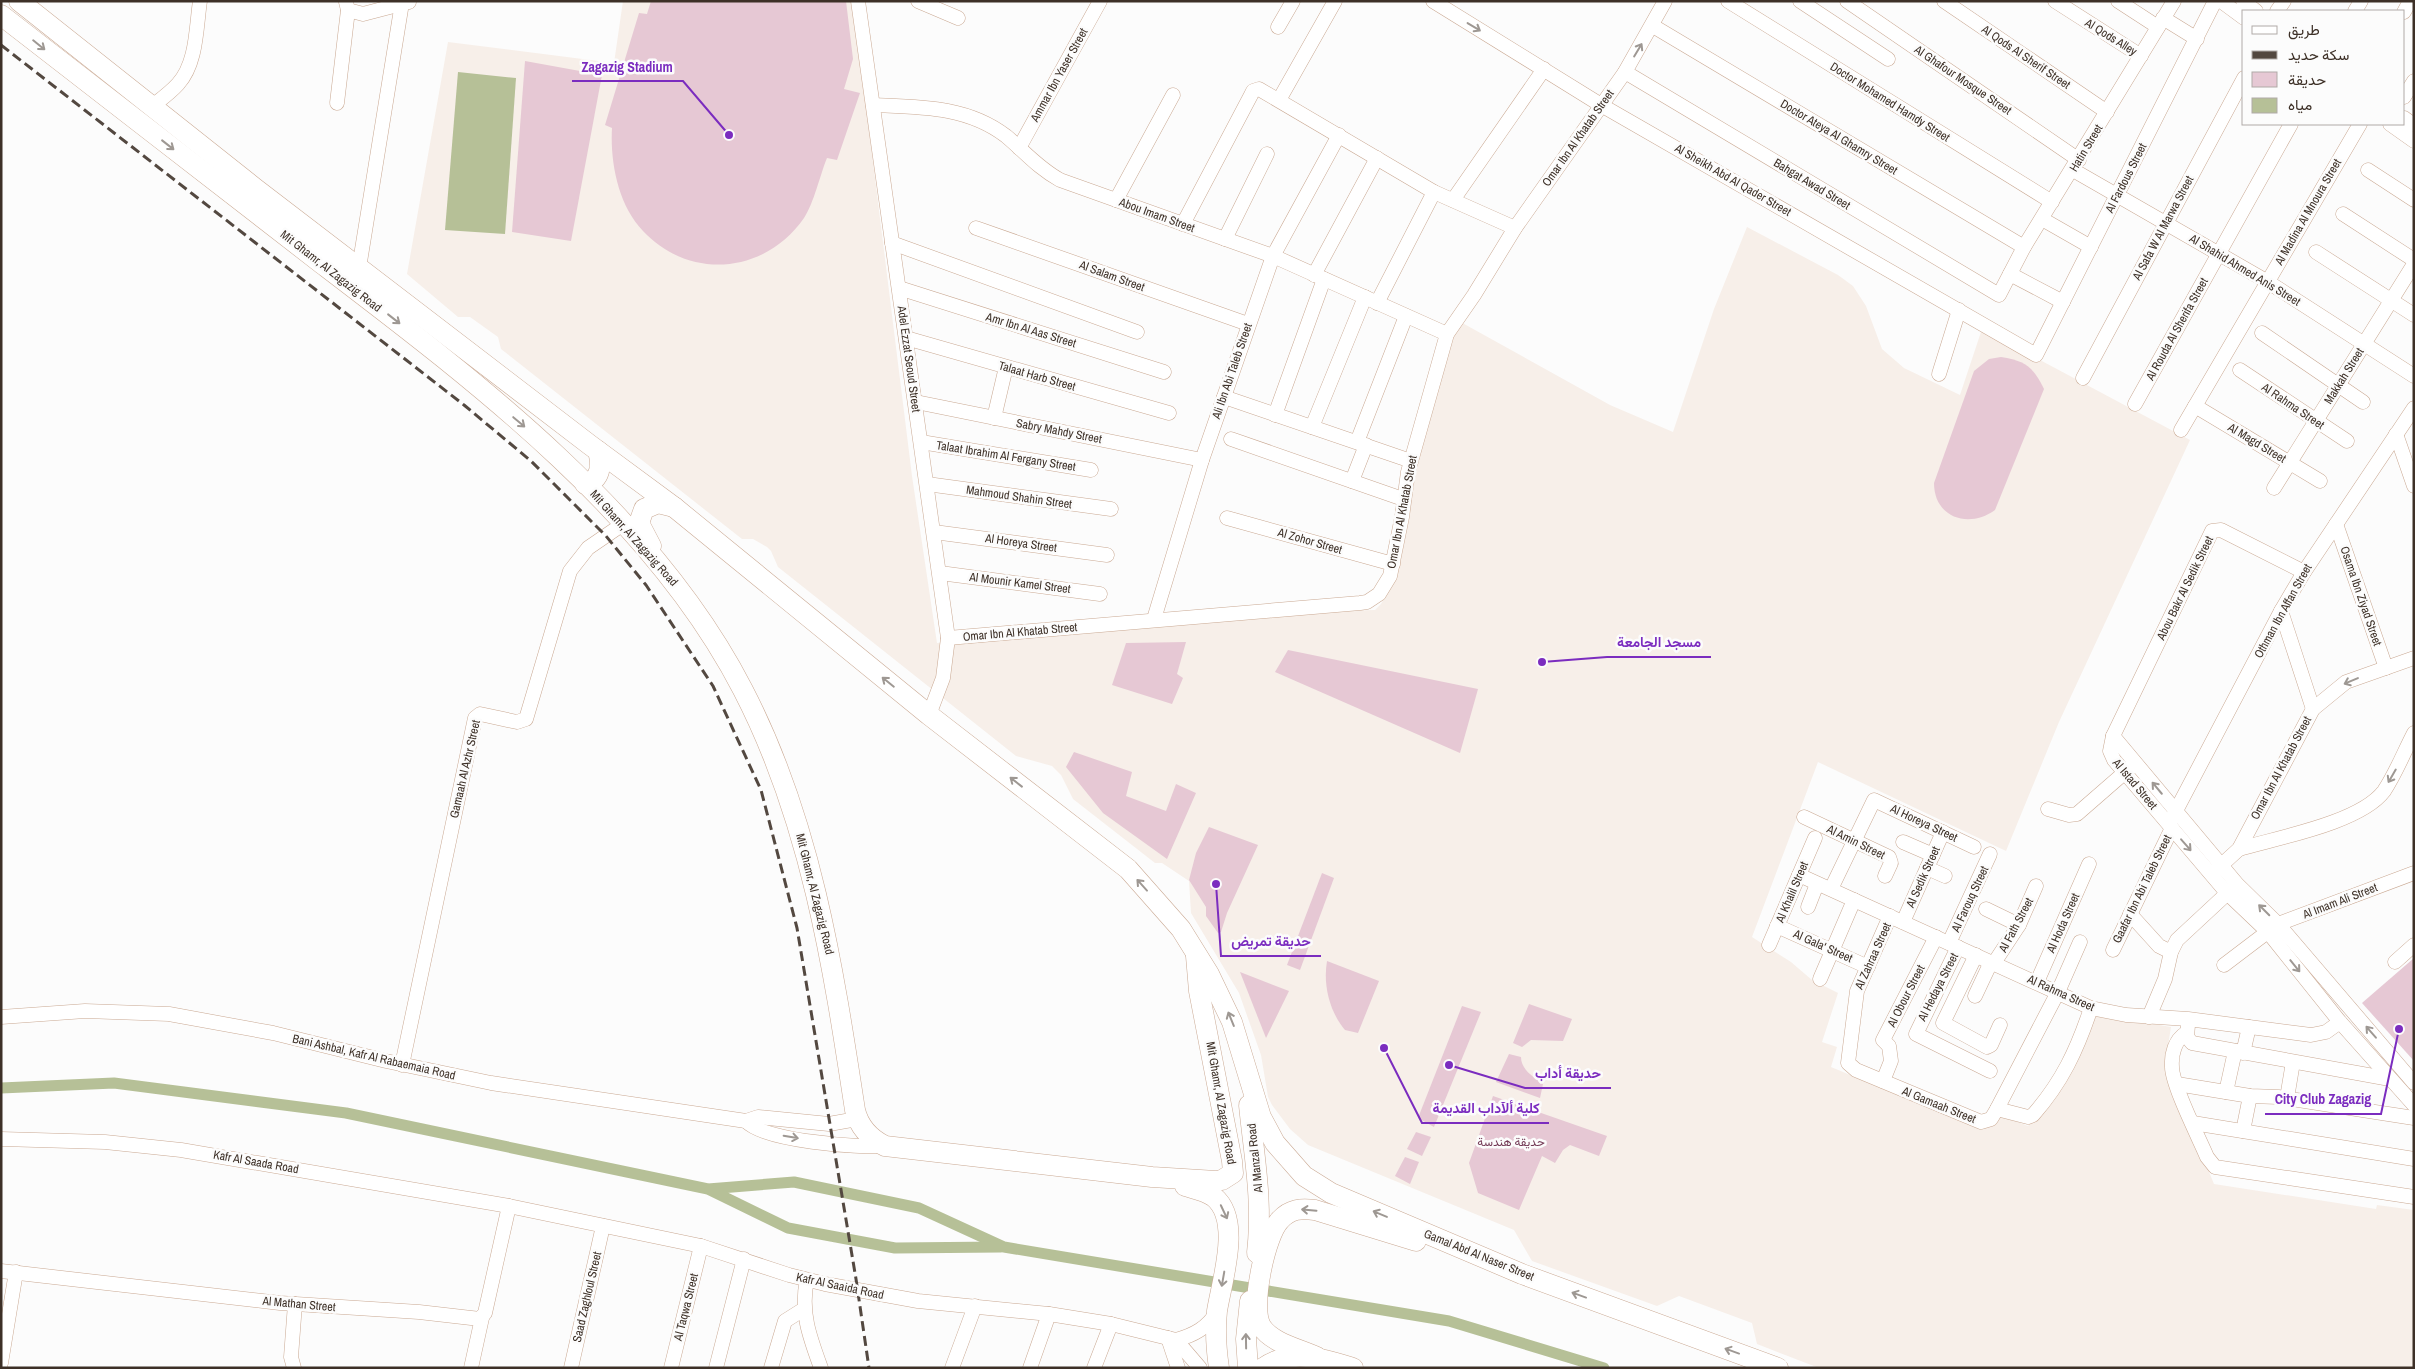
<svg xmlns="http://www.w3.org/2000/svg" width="2415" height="1369" viewBox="0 0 2415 1369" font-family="'Archivo Narrow',Vazirmatn,sans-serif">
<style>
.built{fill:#f7efe9}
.green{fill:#e6c8d4}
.water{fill:#b6c097}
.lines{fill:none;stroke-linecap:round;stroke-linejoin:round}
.canal{stroke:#b6c097;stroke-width:11}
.minor-casing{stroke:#caa993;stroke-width:15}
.highway-casing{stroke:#caa993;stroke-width:21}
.minor{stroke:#fff;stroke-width:14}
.highway{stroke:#fff;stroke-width:20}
.rail{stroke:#534840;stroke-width:3;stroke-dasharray:10 5;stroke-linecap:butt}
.oneway{stroke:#9e9893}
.labels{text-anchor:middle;stroke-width:5;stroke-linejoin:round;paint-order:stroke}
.street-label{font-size:12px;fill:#3d3027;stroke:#fcfcfc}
.park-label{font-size:12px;fill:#733955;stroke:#fcfcfc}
.leader{fill:none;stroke:#7b2cbf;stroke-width:2}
.callout-dot{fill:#7b2cbf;stroke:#fcfcfc;stroke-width:2}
.callout-label{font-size:14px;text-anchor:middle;font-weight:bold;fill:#7b2cbf;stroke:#fcfcfc;stroke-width:5;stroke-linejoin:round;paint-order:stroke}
</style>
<rect width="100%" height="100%" fill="#fcfcfc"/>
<!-- built -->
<polygon class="built" points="623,1 853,1 912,476 937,643 1285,612 1375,610 1381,604 1391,587 1409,493 1457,320 1610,405 1673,432 1714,309 1747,227 1838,275 1853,286 1866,306 1882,349 1904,368 1960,395 1982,329 2190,440 2059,722 2006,851 1818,762 1752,937 1791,962 1812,980 1838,993 1822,1042 1837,1047 1831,1067 1983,1130 1997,1114 2028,1126 2066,1075 2092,1013 2171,1027 2165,1065 2214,1184 2376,1209 2377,1205 2414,1210 2414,1368 1819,1368 1757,1344 1752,1323 1679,1296 1657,1306 1532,1261 1514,1230 1308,1145 1290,1129 1272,1105 1268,1097 1261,1055 1239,993 1191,913 1189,881 1162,863 1155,863 1073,799 1061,775 1052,766 1016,756 778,567 771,551 767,547 753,539 742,539 501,349 498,337 470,317 458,317 407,274 448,42 614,63"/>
<!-- green -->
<g class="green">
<path d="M651,1H846L853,59L844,89L860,93L837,160L827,158C820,175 814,203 804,218C765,274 690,281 643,231C618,205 610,162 612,128L605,125L639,13L647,14Z"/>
<polygon points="525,61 602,75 571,241 512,232"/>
<path d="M2001,357C2026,361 2033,367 2044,389L1995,510C1969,529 1934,518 1934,483L1974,371L1989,359Z"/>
<polygon points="1186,642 1177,674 1183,678 1172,704 1112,685 1126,643"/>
<polygon points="1288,650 1478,689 1460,753 1275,672"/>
<polygon points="1074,752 1132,772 1126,796 1166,811 1176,784 1196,793 1167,859 1103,813 1066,767"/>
<polygon points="1209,827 1258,845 1227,913 1221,932 1218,933 1206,916 1206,907 1189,880 1196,853"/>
<polygon points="1322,873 1334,878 1300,970 1287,965"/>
<polygon points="2414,958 2414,1061 2362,1003"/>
<path d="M1327,961L1379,981L1358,1033L1345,1030C1329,1011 1323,984 1327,961Z"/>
<polygon points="1240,972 1289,991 1266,1038"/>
<polygon points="1529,1004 1572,1019 1563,1041 1531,1040 1522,1047 1513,1043"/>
<polygon points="1462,1006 1481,1012 1434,1127 1418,1118"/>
<path d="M1509,1054L1521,1057C1521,1070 1534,1077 1543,1084L1540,1098L1496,1082Z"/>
<polygon points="1493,1096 1607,1136 1599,1156 1570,1145 1563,1150 1555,1163 1542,1156 1519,1210 1478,1193 1469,1163"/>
<polygon points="1416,1132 1431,1137 1422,1156 1407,1149"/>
<polygon points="1405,1157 1419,1162 1410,1184 1395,1176"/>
</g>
<!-- water -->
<polygon class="water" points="458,72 516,78 505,234 445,230"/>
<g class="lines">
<!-- canal -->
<g class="canal">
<polyline points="1,1088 114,1083 346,1113 708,1189 794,1182 919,1208 1004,1247 1449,1321 1604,1368"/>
<polyline points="710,1190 788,1228 895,1248 1001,1247"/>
</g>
<!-- minor casing -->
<g class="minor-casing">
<g id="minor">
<polyline points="858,1 948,638 943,678 929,715"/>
<polyline points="918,1 958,18"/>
<polyline points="1433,1 1601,105 2036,355 2215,1"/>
<polyline points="1728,1 2052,202"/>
<polyline points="1800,1 1888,59"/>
<polyline points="1847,1 2079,160"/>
<polyline points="1944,1 2107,112"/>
<polyline points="2055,1 2141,56"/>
<polyline points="2118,1 2158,27"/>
<polyline points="2221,1 2244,18"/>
<polyline points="2243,1 2256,11"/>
<polyline points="346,2 348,10 363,14 409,2"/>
<polyline points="2277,11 2284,1"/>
<polyline points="2355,11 2361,1"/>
<polyline points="2404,12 2410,1"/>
<polyline points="2163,18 2197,39"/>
<polyline points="1653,26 2024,247"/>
<polyline points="1278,27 1293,1"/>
<polyline points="1625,72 1999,295 2024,247 2174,1"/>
<polyline points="2404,97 2414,81"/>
<polyline points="1279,100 1335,1"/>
<polyline points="337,103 348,10"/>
<path d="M873,105C920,107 967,106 1006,136C1024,151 1038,168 1060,180L1273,256L1447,334"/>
<path d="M151,107C160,100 170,93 178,84C197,63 196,28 200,1"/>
<polyline points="2404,118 2414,125"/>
<polyline points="2390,124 2414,141"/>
<polyline points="1019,148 1100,1"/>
<polyline points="2073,170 2268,282 2414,376"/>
<polyline points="2368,170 2414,200"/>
<polyline points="1116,200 1173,95"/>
<polyline points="1453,200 1544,69"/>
<polyline points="2343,214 2414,260"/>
<polyline points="2042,219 2091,247"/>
<polyline points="1183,224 1251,95 1253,91 1259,89 1434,192 1515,228"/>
<polyline points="976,228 1248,324"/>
<polyline points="1225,239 1267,154"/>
<polyline points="892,243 1137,332"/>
<polyline points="2316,252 2414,315"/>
<polyline points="359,268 402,3"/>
<polyline points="2010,274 2063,302"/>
<polyline points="1314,275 1377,158"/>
<polyline points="899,288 1164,372"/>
<polyline points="1377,303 1434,192"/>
<polyline points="2262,333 2363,402"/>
<polyline points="906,338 1169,413"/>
<polyline points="2240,370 2347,441"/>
<polyline points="1939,374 1959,310"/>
<polyline points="2083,378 2244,78"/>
<polyline points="1224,397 1411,461"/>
<polyline points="916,402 1202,460"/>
<polyline points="2135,404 2291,124"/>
<polyline points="2195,406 2320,481"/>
<polyline points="1275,415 1324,279"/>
<polyline points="994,418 1006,367"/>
<polyline points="1312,427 1365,297"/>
<polyline points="2181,430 2360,124"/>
<polyline points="2396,434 2414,486"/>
<polyline points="1231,439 1403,499"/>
<polyline points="921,442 1091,470"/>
<polyline points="1357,442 1406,316"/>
<polyline points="1352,481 1366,445"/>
<polyline points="927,484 1111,509"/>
<polyline points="2274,488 2414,264"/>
<polyline points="1227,518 1393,564"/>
<polyline points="2336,524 2386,668"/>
<polyline points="934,532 1107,555"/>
<polyline points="2304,572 2221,530 2212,531 2113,736 2110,751 2114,760 2227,893 2268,932 2340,1022 2414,1105"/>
<polyline points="940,573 1100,594"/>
<polyline points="2281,611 2313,709"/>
<polyline points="1154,619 1202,460 1273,256 1339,135"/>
<polyline points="948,638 1360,603 1367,602 1379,594 1390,576 1402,517 1408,472 1447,334 1474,295 1515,228 1625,72 1665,1"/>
<polyline points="2113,736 2237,884 2278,924 2414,1083"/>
<polyline points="2048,809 2069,815 2077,814 2131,767"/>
<polyline points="1804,817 1889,857 1891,863 1885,876"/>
<polyline points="2169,824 2281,611 2304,572 2414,408"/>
<polyline points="1903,842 1933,855"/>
<path d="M2239,849C2276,838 2360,823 2384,791C2396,773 2404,752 2414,733"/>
<polyline points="1927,868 1945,876"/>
<polyline points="2216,870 2239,849 2313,709 2346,682 2414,658"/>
<polyline points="1799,875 2091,1008 2126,1015 2188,1019 2311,1035 2326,1032 2340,1022"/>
<polyline points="1831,889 1874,800 1974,847"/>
<polyline points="1808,907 1817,884"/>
<polyline points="1986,909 2019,925"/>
<polyline points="2130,914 2159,946 2171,952"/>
<polyline points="1890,916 1857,991 1848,1063 1856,1070 1981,1122 1991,1119 1997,1109 2058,992 2080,942"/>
<polyline points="1903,922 1943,832"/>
<polyline points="1777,926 1868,967"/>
<polyline points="1949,943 1990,854"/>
<polyline points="1769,945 1815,838"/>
<polyline points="1958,947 1916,1034 1990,1071"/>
<polyline points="2113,950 2172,828"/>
<polyline points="1976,955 1943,1023 1987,1047 1991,1045 2000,1025"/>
<polyline points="2395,962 2414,945"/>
<polyline points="1994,963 2019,925 2036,886"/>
<polyline points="2224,965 2278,924 2414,873"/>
<polyline points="1820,979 1854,900"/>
<polyline points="2037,982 2089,864"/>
<polyline points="1975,996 1991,962"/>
<polyline points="1,1017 85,1011 169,1014 273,1033 386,1061 491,1083 746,1121"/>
<polyline points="2149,1017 2165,979 2171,952 2177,940 2233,888"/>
<polyline points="2188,1025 2187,1037 2192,1043 2390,1079"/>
<path d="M2186,1033C2175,1040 2171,1054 2172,1067C2172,1085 2199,1138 2207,1157L2215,1167L2414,1197"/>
<polyline points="2243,1053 2249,1027"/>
<polyline points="402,1065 475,718 480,714 517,722 526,719 570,571 588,548 623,524"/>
<polyline points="1883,1081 1891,1061 1889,1046 1883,1040 1936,937"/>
<polyline points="2177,1084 2250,1096 2278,1097 2414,1118"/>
<polyline points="2226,1092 2235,1051"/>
<polyline points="2287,1098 2293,1062"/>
<path d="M1997,1109L2028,1117L2033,1115C2062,1082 2077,1050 2091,1008"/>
<path d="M746,1121C764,1141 858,1148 885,1146"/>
<polyline points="746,1121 758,1117 829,1124 857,1119"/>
<polyline points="2193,1123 2414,1159"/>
<polyline points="2243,1131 2250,1096"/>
<polyline points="1,1139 105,1142 181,1150 509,1206 701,1246 789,1275 825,1284 918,1301 1049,1314 1111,1324 1176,1340 1200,1368"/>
<polyline points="1,1271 280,1303 419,1312 480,1319 485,1313 509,1206"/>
<path d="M807,1280C800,1312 810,1338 821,1368"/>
<polyline points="1168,1338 1178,1368"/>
<path d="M1176,1340C1194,1335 1207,1328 1217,1312"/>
<polyline points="1,1363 16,1272"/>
<polyline points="294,1368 291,1357 295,1304"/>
<polyline points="471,1368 482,1318"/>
<polyline points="571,1368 603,1226"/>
<polyline points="671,1368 701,1246"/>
<polyline points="716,1368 744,1259"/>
<polyline points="771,1368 785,1321 804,1309"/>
<polyline points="952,1368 975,1306"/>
<polyline points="1030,1368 1049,1314"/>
<polyline points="1094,1368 1111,1324"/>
</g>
</g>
<!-- highway casing -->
<g class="highway-casing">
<g id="highway">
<polyline points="19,1 256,189 590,445 674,507 929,715 1128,869 1181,929 1209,974 1232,1022 1261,1117 1275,1143 1304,1176 1331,1193 1522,1274 1778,1368"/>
<path d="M1,15C106,97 212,178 317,260C473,379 652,513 743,690C811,821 833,966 855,1110C859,1127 869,1138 885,1146L1152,1177L1216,1181L1222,1180L1233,1173L1232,1161L1199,991L1196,956"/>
<path d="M585,484C601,480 602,465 598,451"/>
<polyline points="651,546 639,523 644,509 658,503 674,507"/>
<path d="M1249,1105C1254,1156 1263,1201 1257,1253"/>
<path d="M1185,1186C1195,1189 1206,1191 1214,1197C1242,1220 1222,1280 1217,1311C1215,1330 1216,1348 1219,1368"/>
<path d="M1317,1357C1300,1349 1271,1343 1261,1326C1250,1308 1265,1235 1280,1220C1290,1209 1301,1208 1315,1210L1416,1241"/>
<polyline points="1248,1368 1246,1339 1250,1301"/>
<path d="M1263,1368C1291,1348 1324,1359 1353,1368"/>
</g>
</g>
<!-- minor -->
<use href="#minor" class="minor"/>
<!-- highway -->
<use href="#highway" class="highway"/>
<!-- rail -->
<polyline class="rail" points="1,45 464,405 531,461 606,536 646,585 713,686 761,790 797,928 856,1279 869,1368"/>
</g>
<!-- one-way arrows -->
<defs><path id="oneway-shaft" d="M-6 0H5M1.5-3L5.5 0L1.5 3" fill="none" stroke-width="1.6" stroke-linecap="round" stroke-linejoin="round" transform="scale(1.25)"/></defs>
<g class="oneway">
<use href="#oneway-shaft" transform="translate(1474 27) rotate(31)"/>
<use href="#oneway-shaft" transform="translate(39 45) rotate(39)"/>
<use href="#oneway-shaft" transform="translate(1638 50) rotate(-59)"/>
<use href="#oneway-shaft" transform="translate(168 145) rotate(38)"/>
<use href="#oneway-shaft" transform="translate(394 319) rotate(38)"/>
<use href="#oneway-shaft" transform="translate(519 422) rotate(40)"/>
<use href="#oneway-shaft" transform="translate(2351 681) rotate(157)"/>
<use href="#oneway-shaft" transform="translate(888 682) rotate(-141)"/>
<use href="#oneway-shaft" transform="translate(2392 776) rotate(120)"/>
<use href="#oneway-shaft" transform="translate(1016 782) rotate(-142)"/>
<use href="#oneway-shaft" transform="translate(2157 788) rotate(-130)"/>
<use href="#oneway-shaft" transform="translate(2186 845) rotate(49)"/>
<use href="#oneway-shaft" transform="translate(1142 885) rotate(-132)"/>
<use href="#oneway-shaft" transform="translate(2264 910) rotate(-135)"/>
<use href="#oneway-shaft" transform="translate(2295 966) rotate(51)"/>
<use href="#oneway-shaft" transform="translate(1231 1019) rotate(-112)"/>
<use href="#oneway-shaft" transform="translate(2371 1032) rotate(-131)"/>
<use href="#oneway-shaft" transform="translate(791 1137) rotate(10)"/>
<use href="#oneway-shaft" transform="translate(1309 1210) rotate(-175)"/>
<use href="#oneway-shaft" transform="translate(1224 1212) rotate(65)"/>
<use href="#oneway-shaft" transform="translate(1380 1214) rotate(-157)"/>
<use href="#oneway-shaft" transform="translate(1223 1279) rotate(100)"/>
<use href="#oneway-shaft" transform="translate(1579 1295) rotate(-160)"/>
<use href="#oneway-shaft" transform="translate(1246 1341) rotate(-91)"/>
<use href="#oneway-shaft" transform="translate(1732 1351) rotate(-160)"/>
</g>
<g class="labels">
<!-- street labels -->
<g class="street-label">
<text transform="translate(2111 37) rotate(32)" y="4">Al Qods Alley</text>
<text transform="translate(2026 57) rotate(34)" y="4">Al Qods Al Sherif Street</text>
<text transform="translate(1059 75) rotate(-61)" y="4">Ammar Ibn Yaser Street</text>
<text transform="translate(1963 80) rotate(34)" y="4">Al Ghafour Mosque Street</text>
<text transform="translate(1890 102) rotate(32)" y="4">Doctor Mohamed Hamdy Street</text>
<text transform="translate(1839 137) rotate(31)" y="4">Doctor Ateya Al Ghamry Street</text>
<text transform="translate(1578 138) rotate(-55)" y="4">Omar Ibn Al Khatab Street</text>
<text transform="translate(2086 148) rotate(-59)" y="4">Hatin Street</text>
<text transform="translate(2126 178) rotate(-63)" y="4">Al Fardous Street</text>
<text transform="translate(1733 180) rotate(30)" y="4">Al Sheikh Abd Al Qader Street</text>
<text transform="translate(1812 184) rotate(31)" y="4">Bahgat Awad Street</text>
<text transform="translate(2308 212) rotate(-60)" y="4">Al Madina Al Mnoura Street</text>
<text transform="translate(1157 215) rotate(20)" y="4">Abou Imam Street</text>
<text transform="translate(2163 228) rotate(-62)" y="4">Al Safa W Al Marwa Street</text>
<text transform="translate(2245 270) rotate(31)" y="4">Al Shahid Ahmed Anis Street</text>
<text transform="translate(331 271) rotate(38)" y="4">Mit Ghamr, Al Zagazig Road</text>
<text transform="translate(1112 276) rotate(20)" y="4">Al Salam Street</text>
<text transform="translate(2177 329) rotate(-61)" y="4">Al Rouda Al Sherifa Street</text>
<text transform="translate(1031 330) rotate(17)" y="4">Amr Ibn Al Aas Street</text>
<text transform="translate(909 359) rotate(82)" y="4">Adel Ezzat Seoud Street</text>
<text transform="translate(1232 371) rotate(-71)" y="4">Ali Ibn Abi Taleb Street</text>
<text transform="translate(1037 376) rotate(16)" y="4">Talaat Harb Street</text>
<text transform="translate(2344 376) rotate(-58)" y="4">Makkah Street</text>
<text transform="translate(2293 406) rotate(34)" y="4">Al Rahma Street</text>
<text transform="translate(1059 431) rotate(11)" y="4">Sabry Mahdy Street</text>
<text transform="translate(2257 443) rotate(31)" y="4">Al Magd Street</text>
<text transform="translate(1006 456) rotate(9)" y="4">Talaat Ibrahim Al Fergany Street</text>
<text transform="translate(1019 497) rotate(8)" y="4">Mahmoud Shahin Street</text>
<text transform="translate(1402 512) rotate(-79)" y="4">Omar Ibn Al Khatab Street</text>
<text transform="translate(634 538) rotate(48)" y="4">Mit Ghamr, Al Zagazig Road</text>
<text transform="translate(1310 541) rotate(16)" y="4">Al Zohor Street</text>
<text transform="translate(1021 543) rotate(8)" y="4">Al Horeya Street</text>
<text transform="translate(1020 583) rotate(7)" y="4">Al Mounir Kamel Street</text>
<text transform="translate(2185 588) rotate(-64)" y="4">Abou Bakr Al Sedik Street</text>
<text transform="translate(2361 596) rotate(71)" y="4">Osama Ibn Ziyad Street</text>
<text transform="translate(2283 611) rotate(-61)" y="4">Othman Ibn Affan Street</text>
<text transform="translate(1020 632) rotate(-5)" y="4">Omar Ibn Al Khatab Street</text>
<text transform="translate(2281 768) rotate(-62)" y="4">Omar Ibn Al Khatab Street</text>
<text transform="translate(465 769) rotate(-77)" y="4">Gamaah Al Azhr Street</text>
<text transform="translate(2135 784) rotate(50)" y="4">Al Istad Street</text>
<text transform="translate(1924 823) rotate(25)" y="4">Al Horeya Street</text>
<text transform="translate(1856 842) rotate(26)" y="4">Al Amin Street</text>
<text transform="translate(1923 877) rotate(-66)" y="4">Al Sedik Street</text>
<text transform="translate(2142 889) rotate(-64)" y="4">Gaafar Ibn Abi Taleb Street</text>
<text transform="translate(1792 892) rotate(-67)" y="4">Al Khalil Street</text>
<text transform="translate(815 894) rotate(76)" y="4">Mit Ghamr, Al Zagazig Road</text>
<text transform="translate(1970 899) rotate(-65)" y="4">Al Farouq Street</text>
<text transform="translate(2340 901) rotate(-21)" y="4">Al Imam Ali Street</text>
<text transform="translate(2063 923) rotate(-66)" y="4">Al Hoda Street</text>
<text transform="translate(2016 925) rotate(-62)" y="4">Al Fath Street</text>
<text transform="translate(1823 946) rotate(24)" y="4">Al Gala' Street</text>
<text transform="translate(1873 956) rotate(-66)" y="4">Al Zahraa Street</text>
<text transform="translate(1938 987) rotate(-63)" y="4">Al Hedaya Street</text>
<text transform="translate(2061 993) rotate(24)" y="4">Al Rahma Street</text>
<text transform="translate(1906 996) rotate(-63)" y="4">Al Obour Street</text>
<text transform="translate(374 1057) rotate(13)" y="4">Bani Ashbal, Kafr Al Rabaemaia Road</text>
<text transform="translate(1221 1103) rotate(80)" y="4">Mit Ghamr, Al Zagazig Road</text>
<text transform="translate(1939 1105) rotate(22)" y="4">Al Gamaah Street</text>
<text transform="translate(1255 1158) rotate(-96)" y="4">Al Manzal Road</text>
<text transform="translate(256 1162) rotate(10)" y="4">Kafr Al Saada Road</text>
<text transform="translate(1479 1255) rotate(22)" y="4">Gamal Abd Al Naser Street</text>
<text transform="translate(840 1286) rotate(12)" y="4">Kafr Al Saaida Road</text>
<text transform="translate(587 1297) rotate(-77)" y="4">Saad Zaghloul Street</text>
<text transform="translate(299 1304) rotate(5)" y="4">Al Mathan Street</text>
<text transform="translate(686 1307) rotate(-76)" y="4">Al Taqwa Street</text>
</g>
<!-- park labels -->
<g class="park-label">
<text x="1511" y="1146">حديقة هندسة</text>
</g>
</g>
<!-- callouts -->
<path class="leader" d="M729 135L683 81H572M1542 662L1607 657H1711M1216 884L1221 956H1321M1449 1065L1525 1088H1611M2399 1029L2381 1114H2265M1384 1048L1422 1123H1549"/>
<g class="callout-dot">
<circle cx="729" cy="135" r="5"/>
<circle cx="1542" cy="662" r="5"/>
<circle cx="1216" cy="884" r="5"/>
<circle cx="1449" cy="1065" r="5"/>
<circle cx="2399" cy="1029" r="5"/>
<circle cx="1384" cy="1048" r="5"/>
</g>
<g class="callout-label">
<text x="627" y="72">Zagazig Stadium</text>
<text x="1659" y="647">مسجد الجامعة</text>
<text x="1271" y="946">حديقة تمريض</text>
<text x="1568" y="1078">حديقة أداب</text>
<text x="2323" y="1104">City Club Zagazig</text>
<text x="1486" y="1113">كلية ألآداب القديمة</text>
</g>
<!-- border -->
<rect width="2415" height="1369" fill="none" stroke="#3d3027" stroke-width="5"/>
<!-- legend -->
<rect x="2242" y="10" width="162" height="115" fill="#fcfcfc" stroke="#b0aaa7"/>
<rect x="2252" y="26" width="25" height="8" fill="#ffffff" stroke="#b0aaa7"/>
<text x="2288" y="35" font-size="15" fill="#3d3027">طريق</text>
<rect x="2252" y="51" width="25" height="8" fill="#534840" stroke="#b0aaa7"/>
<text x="2288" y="60" font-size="15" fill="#3d3027">سكة حديد</text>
<rect x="2252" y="72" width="25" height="15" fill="#e6c8d4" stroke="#b0aaa7"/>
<text x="2288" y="85" font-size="15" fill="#3d3027">حديقة</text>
<rect x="2252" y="98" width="25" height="15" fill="#b6c097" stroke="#b0aaa7"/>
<text x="2288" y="110" font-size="15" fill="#3d3027">مياه</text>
</svg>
